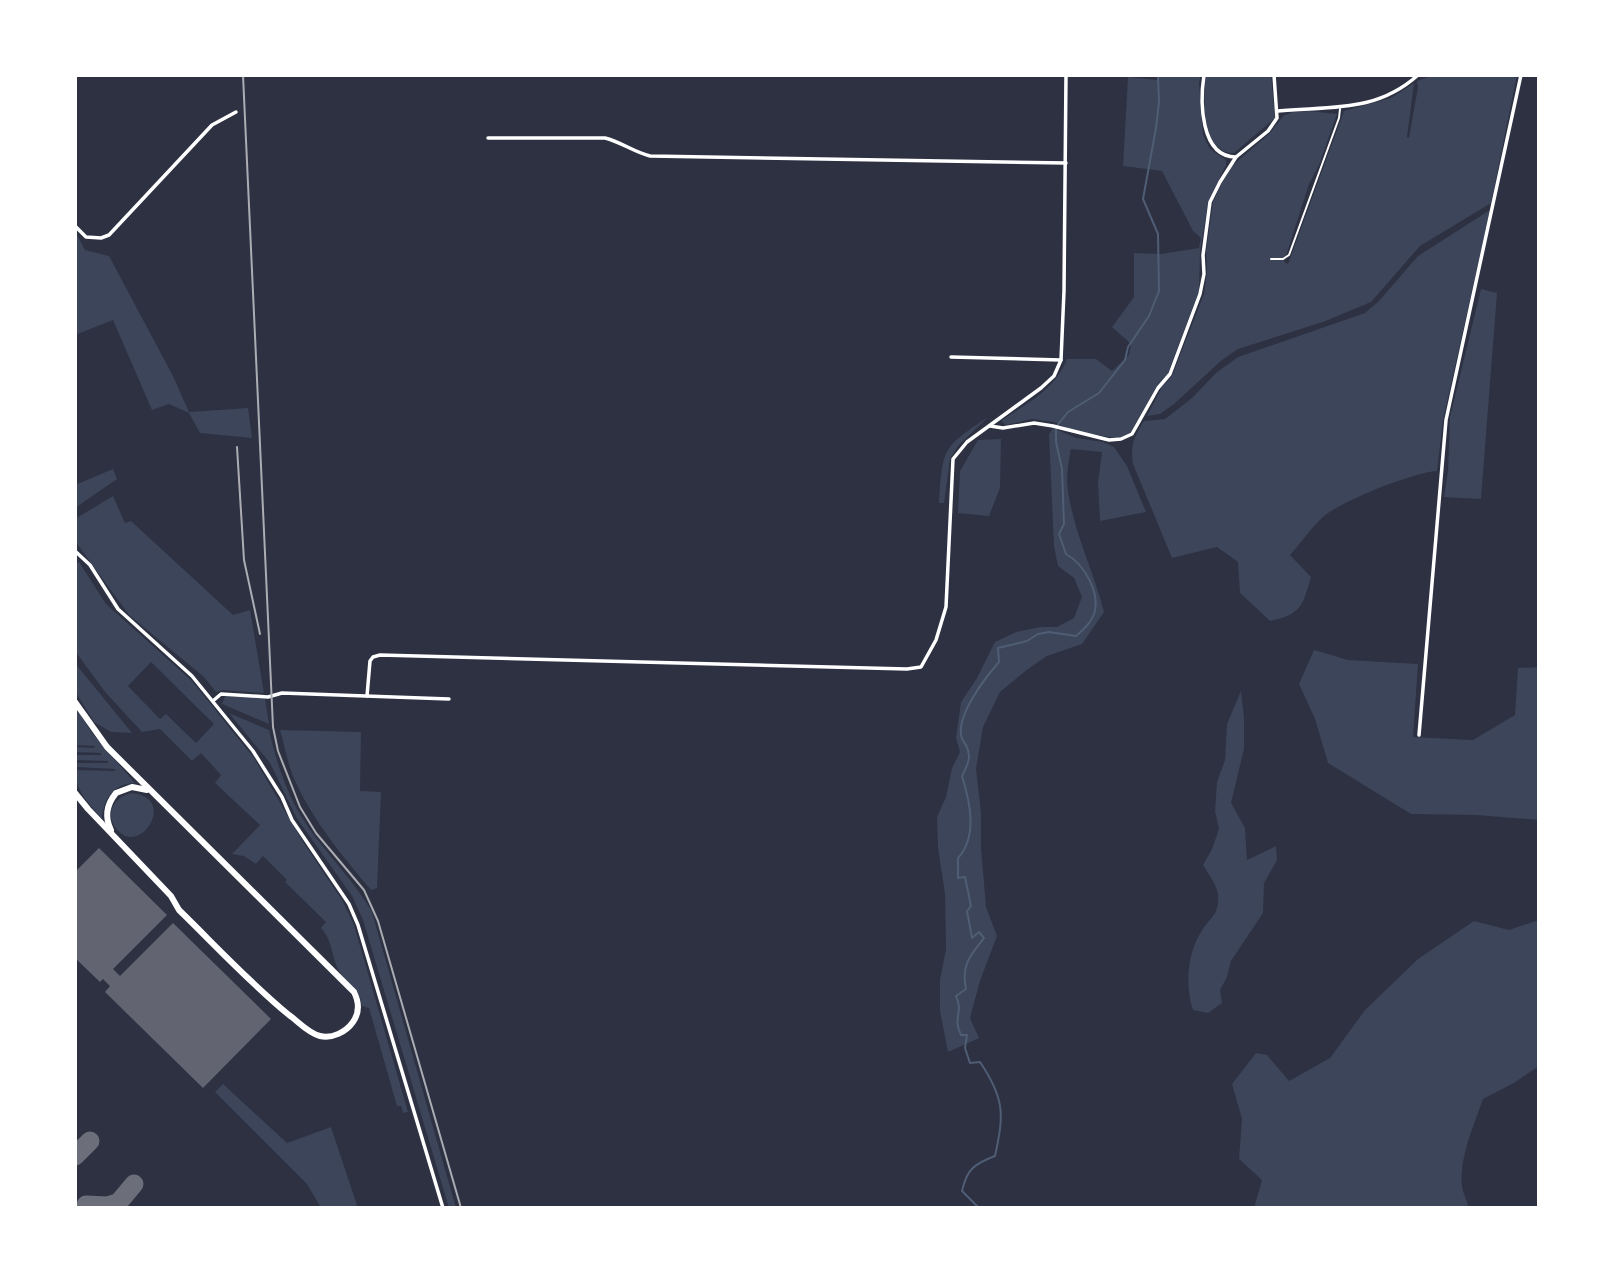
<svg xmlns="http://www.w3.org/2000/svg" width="1614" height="1283" viewBox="0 0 1614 1283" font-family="Poppins,sans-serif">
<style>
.green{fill:#3c4559;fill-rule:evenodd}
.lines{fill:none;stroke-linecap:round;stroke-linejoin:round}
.stream{stroke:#4f5d75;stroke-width:2}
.taxiway{stroke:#6c6f7a;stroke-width:19}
.building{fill:#626471}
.service{stroke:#fff;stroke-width:2}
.minor{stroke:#fff;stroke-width:3.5}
.primary{stroke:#fff;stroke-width:6}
.rail{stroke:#abadb3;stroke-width:2}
</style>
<rect width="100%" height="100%" fill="#2d3142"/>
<!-- green -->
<g class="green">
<path d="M1158,75H1201L1199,83L1203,135L1210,149L1226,160V165L1208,202L1200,253L1199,291L1168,373L1158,384L1131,432L1121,437H1109L1074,431L1054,422L1032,419L1006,425L1001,421C1027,403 1055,390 1067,359H1096L1112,371L1129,355L1131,344L1112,327L1134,297V253L1161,254L1199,248L1201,238L1193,231L1162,171L1123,166L1128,77L1157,80Z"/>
<path d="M1206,75H1271L1275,118L1234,153C1201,154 1203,98 1206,75Z"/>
<polygon points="1433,75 1517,75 1491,203 1420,246 1371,302 1323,322 1238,349 1222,360 1174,404 1160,414 1147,416 1162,387 1172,376 1204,294 1207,272 1206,251 1213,202 1222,183 1233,165 1270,133 1283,116 1293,112 1309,111 1337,114 1319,165 1309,184 1284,262 1288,264 1344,111 1391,98 1414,83 1407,137 1409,138 1418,87 1417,81"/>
<path d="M1490,210L1443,420L1437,471C1414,472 1338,502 1322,518C1310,529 1301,543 1290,555L1311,577C1303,605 1301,615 1270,621L1240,593L1238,562L1217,547L1172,558L1133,464C1130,445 1134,437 1144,421L1165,419L1192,398L1216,373L1238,357L1365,313L1379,301L1418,256Z"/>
<polygon points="75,231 85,250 109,256 173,376 189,412 248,408 252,438 200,433 189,413 169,404 152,410 113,320 75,335"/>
<polygon points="1481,289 1497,293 1481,499 1444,497 1448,471 1450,417"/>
<path d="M988,417L958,446L950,459L944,503H939C943,447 942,448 988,417Z"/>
<path d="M1053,428L1076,438L1103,442L1114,447L1127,466L1146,512L1100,521L1098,483L1102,452L1071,449C1069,459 1067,471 1067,481C1071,528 1093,568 1104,612L1082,644L1047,656L1028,669L1000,692L983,727L976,769L981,812V847L986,907L997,936L980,981L970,1018L979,1038L948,1052L940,1011V980L946,949L945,894L938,848L937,817L946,797L952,768L960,752L956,738L961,702L977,678L995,642L1016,632L1040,627H1057L1074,618L1082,597L1074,578L1058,566L1054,546L1049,434Z"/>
<polygon points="1001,439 1000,488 989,516 958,513 960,471 978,440"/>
<polygon points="113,469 117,479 75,508 75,485"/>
<polygon points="113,496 125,523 131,521 233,615 250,610 264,693 223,690 216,692 204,677 129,615 75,541 75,519"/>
<path d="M79,562L106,604L192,681L254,758L303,842L342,900L354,925L408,1112L403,1113L401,1106H397L369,1008L362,1006C360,989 350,986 341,974C331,960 334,942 321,928L326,922L285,882L287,880L263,856L256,864L244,856L232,854L260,825L215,783L221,775L201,753L192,761L160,729L142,732L105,692L75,651V565ZM151,662L214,724L196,743L166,714L160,719L128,686Z"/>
<polygon points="1314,650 1348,660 1418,664 1413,737 1473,740 1515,715 1518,668 1539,667 1539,820 1476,815 1411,814 1328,763 1315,719 1299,684"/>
<polygon points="75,663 132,733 111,732 94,722 75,691"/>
<path d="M1241,691L1244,718V749L1231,803L1245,828L1247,860L1276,846L1277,860L1264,883L1263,913L1231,961L1227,977L1220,990L1222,1003L1208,1013L1193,1010C1185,986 1187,954 1201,932C1210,917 1220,915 1218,894C1216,884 1208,873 1203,865L1212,849L1219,829L1215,811L1217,782L1225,760L1227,724Z"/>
<polygon points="225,696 265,698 269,724 222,704"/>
<path d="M75,706L92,733L135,783C112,784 104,799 102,819C89,803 75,791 75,770L115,771V769L75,767V763H108V761L75,760V755H101V753L75,752V747L94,748L95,746L75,745Z"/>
<path d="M229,713L269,730C276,760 285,789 301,816C322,850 352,877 372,912L456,1208H449L363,920L352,896L296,817L270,763Z"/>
<path d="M280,730L361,732L360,791L381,792L377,888L371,890C343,857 314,822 296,783C288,767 285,747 280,730Z"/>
<path d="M131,793C180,797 138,861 115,827C105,812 115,797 131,793Z"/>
<path d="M1539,920V1066L1514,1083L1483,1099C1474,1125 1459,1158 1462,1186C1463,1193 1467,1201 1469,1208H1254L1262,1180L1239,1159L1242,1119L1232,1084L1256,1053L1267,1055L1289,1081L1330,1058L1365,1010L1418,959L1474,921L1509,930Z"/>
<polygon points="223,1084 287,1143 331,1127 358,1208 321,1208 307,1184 215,1092"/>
</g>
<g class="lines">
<!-- stream -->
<path class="stream" d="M979,1208L962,1191C967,1169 974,1164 995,1156C1004,1115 1005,1099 980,1062L970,1063L965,1048L967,1035H961C952,1017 964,1013 956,996L966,989C961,965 970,956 984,938L979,932L972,938L967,911L971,906L965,877L958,878V858C978,836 970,802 962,776C968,764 972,757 966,745C964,743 961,737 961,735C958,713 985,678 999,662L998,648L1027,641L1038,634L1049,632L1076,636C1084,629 1090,624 1094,614C1101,593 1084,564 1066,554L1059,534L1064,524L1062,469L1056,442V427L1068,412L1099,393L1125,360L1128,347L1149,316L1159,291L1158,234L1143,199L1156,128L1159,102L1158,75"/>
<!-- taxiway -->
<g class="taxiway">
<polyline points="75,1156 90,1141"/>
<polyline points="86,1205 107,1206 117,1203"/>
<polyline points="114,1208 134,1184"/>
</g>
</g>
<!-- building -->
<polygon class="building" points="99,848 167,915 113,969 120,976 173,923 271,1019 203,1088 105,992 110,986 103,979 100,982 75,958 75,872"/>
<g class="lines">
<!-- service -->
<polyline class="service" points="1271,259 1283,259 1289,255 1339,118 1340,109"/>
<!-- minor -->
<g class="minor">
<path d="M1204,75C1200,101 1200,157 1236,157"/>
<path d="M1278,111C1330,106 1376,113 1418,75"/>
<path d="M488,138H605C621,142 634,152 650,156L1066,163"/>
<polyline points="75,226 86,237 101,238 109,235 212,125 236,112"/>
<polyline points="951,357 1061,360"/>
<polyline points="990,426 1003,428 1034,423 1053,426 1109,440 1121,439 1132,434 1158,388 1170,374 1200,294 1204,274 1203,255 1210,202 1220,182 1236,157 1268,131 1277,118 1274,75"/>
<polyline points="75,551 90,565 118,609 192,676 253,751 282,797 292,820 349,904 358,925 443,1208"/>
<polyline points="367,696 370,661 373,657 380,655 907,669 921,667 936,640 946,607 953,459 967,442 1041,388 1054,376 1061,360 1064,291 1066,75"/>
<polyline points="214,700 221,694 268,697 282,693 449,699"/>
<polyline points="1419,735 1446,420 1521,75"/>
</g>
<!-- primary -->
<g class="primary">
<path d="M75,702L107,747L354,992C359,1002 360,1012 353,1022C346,1032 332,1039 320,1036C308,1033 299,1022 289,1015C250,983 215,945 179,910L171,896L88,809L75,793"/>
<path d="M111,830C104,816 107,804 116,793L132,787L147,790"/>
</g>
<!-- rail -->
<g class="rail">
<polyline points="243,75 273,727 278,751 300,807 316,833 364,890 378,921 461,1208"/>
<polyline points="237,447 244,560 260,634"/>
</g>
</g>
<!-- border -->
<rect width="1614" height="1283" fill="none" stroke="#ffffff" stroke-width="154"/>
</svg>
